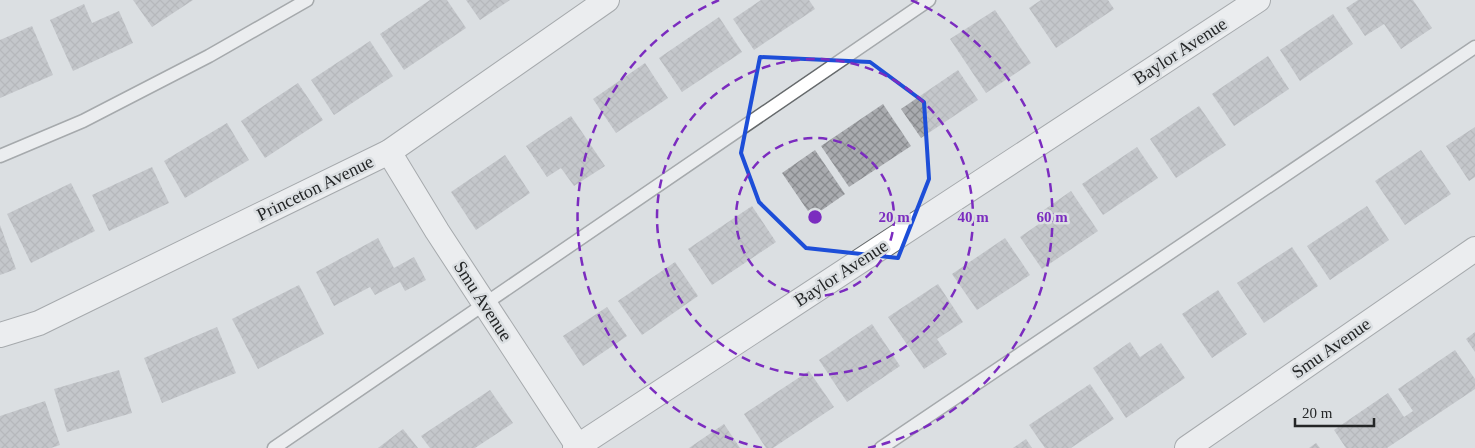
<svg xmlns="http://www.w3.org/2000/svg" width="1475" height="448" viewBox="0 0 1475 448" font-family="'Times New Roman',serif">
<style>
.building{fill:url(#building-cross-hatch)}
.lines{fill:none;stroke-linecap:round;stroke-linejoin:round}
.service-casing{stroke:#666a6c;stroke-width:15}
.minor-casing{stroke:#666a6c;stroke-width:26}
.service{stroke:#fff;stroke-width:12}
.minor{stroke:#fff;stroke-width:24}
.marked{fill:none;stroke:#1d4ed8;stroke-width:4;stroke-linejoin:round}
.ring{fill:none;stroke:#7b2cbf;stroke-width:2.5;stroke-dasharray:9 6}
.labels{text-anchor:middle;stroke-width:5;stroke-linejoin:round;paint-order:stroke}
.street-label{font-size:18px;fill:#242627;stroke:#dbdfe2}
.centre{fill:#7b2cbf;stroke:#dbdfe2;stroke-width:2.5}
.ring-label{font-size:15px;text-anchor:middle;font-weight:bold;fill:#7b2cbf;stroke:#dbdfe2;stroke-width:5;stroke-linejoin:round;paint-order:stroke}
</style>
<defs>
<pattern id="building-cross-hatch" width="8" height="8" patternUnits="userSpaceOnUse" patternTransform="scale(1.25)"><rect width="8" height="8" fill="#a9abaf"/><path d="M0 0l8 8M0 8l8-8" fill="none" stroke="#898b8e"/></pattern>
</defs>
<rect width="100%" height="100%" fill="#dbdfe2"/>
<!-- building -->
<g class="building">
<polygon points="133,0 193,0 152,27"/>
<polygon points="430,0 447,0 466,28 404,70 380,34"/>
<polygon points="466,0 510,0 480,20"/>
<polygon points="761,0 809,0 815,9 754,50 733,19"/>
<polygon points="1041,0 1108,0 1114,9 1056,48 1029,8"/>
<polygon points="1358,0 1413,0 1432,28 1401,49 1384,24 1365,36 1346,8"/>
<polygon points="84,4 92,23 119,11 133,43 73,71 50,20"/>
<polygon points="995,10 1031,63 986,93 950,39"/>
<polygon points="1333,14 1353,44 1300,81 1280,50"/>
<polygon points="719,17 742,52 682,92 659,58"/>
<polygon points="32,26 53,75 0,98 0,40"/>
<polygon points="370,41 393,76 334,115 311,80"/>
<polygon points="1268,56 1289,89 1234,126 1212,94"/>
<polygon points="645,63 668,98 616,133 593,99"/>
<polygon points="958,70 978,100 921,138 901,109"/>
<polygon points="298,83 323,120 265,158 241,121"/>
<polygon points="883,104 911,146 849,187 821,146"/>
<polygon points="1199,106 1226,145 1176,178 1150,139"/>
<polygon points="571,116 605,166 574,186 561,168 547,177 526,146"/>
<polygon points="227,123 249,160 185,198 164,161"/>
<polygon points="1475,127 1475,177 1469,181 1446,146"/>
<polygon points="1137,147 1158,178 1103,215 1082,184"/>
<polygon points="815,150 845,194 812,217 782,173"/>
<polygon points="1421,150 1451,194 1405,225 1375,181"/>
<polygon points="505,155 530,193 476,230 451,192"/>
<polygon points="152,167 169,203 109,231 92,195"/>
<polygon points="71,183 95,231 31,263 7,214"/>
<polygon points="1071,191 1098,231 1042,269 1020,237 1046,219 1041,212"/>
<polygon points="752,206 776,242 712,285 688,249"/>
<polygon points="1367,206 1389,240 1330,280 1307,246"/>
<polygon points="0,225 16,269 0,275"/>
<polygon points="378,238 394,268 414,257 426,280 405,291 400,282 375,295 370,287 334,306 316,272"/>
<polygon points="1005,238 1030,275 977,310 952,274"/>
<polygon points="1292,247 1318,286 1264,323 1237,283"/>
<polygon points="675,262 698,296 642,335 618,301"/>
<polygon points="938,284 963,322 937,339 947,354 924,369 888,317"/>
<polygon points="299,285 324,334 258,369 232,319"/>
<polygon points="1218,290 1247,334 1212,358 1182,314"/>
<polygon points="607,307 627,336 583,366 563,336"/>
<polygon points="872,324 900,366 847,402 819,360"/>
<polygon points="217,327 236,373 162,403 144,358"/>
<polygon points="1475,332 1475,352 1466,339"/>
<polygon points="1130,342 1140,357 1161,343 1185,378 1126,418 1093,368"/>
<polygon points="1455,350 1475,379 1475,389 1387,448 1346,448 1334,430 1388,393 1404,417 1413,411 1398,389"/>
<polygon points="119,370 132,413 67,432 54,389"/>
<polygon points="809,371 834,407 773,448 766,448 744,414"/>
<polygon points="1090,384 1114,419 1071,448 1045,448 1029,425"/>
<polygon points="490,390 513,423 475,448 430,448 421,436"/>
<polygon points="45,401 60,445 51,448 0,448 0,416"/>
<polygon points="724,424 740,448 689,448"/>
<polygon points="403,429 418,448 378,448"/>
<polygon points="1026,439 1032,448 1013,448"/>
<polygon points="1316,443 1320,448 1309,448"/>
</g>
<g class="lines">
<!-- service casing -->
<g class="service-casing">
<g id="service">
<polyline points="0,156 83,121 209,56 307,0"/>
<polyline points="274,448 929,0"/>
<polyline points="881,448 1475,47"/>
</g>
</g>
<!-- minor casing -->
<g class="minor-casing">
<g id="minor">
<polyline points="389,152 437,231 579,448"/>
<polyline points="0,335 39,323 389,152 607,0"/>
<polyline points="575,448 1258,0"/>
<polyline points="1187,448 1475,249"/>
</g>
</g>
<!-- service -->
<use href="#service" class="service"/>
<!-- minor -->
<use href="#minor" class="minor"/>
</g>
<!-- marked area -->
<path d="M0 0H1475V448H0ZM760,57L870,62L924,102L929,179L898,258L806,248L759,202L741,153Z" fill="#dbdfe2" fill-opacity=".55" fill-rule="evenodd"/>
<path class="marked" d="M760,57L870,62L924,102L929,179L898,258L806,248L759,202L741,153Z"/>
<!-- distance rings -->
<g class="ring">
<circle cx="815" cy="217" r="79"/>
<circle cx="815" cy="217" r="158"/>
<path d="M762 448A237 237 0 0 1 719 0M911 0A237 237 0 0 1 868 448"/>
</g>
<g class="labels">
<!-- street labels -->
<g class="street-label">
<text transform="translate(1180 51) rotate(-33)" y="6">Baylor Avenue</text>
<text transform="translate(315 188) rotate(-26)" y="6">Princeton Avenue</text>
<text transform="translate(841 273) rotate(-33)" y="6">Baylor Avenue</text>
<text transform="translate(483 301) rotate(57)" y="6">Smu Avenue</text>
<text transform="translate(1331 348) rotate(-35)" y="6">Smu Avenue</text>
</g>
</g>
<circle cx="815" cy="217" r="8" class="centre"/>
<g class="ring-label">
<text x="894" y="222">20 m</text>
<text x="973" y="222">40 m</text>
<text x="1052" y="222">60 m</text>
</g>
<!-- scale -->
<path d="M1295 418v8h79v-8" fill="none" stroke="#242627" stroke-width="2.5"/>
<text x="1302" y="418" font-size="15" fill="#242627" stroke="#dbdfe2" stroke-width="4" paint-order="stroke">20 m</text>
</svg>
